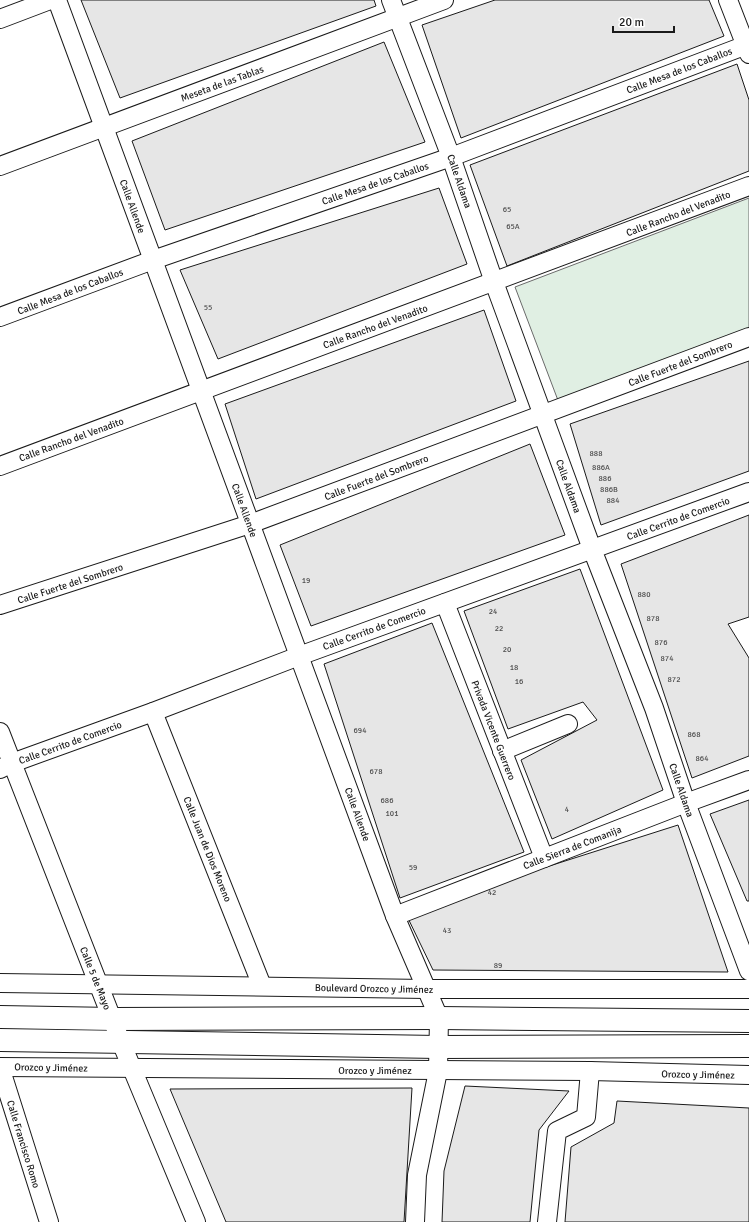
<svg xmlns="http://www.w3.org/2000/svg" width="749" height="1222" viewBox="0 0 749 1222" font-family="Signika,sans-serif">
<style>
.green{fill:#e0efe3;stroke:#6a6a6a}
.building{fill:#e6e6e6;stroke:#1a1a1a}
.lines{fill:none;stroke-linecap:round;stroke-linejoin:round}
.street-casing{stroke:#1a1a1a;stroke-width:20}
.highway-casing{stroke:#1a1a1a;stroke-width:24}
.street{stroke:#fff;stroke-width:18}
.highway{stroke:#fff;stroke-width:22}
.labels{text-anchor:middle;stroke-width:3;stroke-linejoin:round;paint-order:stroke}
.number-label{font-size:8px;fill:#4d4d4d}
.street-label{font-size:10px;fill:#1a1a1a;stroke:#fff}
</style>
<rect width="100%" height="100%" fill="#fff"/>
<!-- green -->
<polygon class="green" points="749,198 749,331 559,403 515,287"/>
<!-- building -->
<g class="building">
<polygon points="81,0 374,0 376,6 120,98"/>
<polygon points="495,0 709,0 724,36 461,138 422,25"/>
<polygon points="384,42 425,142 165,230 132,141"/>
<polygon points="737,64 749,100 749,171 507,266 470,165"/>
<polygon points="439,188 467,264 218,359 180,270"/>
<polygon points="484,310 516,401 256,499 225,404"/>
<polygon points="749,361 749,471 601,525 570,424"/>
<polygon points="530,444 565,535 311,626 280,545"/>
<polygon points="749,515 749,617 728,624 749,658 749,756 692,778 621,564"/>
<polygon points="580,569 663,790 552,839 521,760 597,720 583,702 508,729 464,611"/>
<polygon points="432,623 524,852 400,898 324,664"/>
<polygon points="749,800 749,901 747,901 710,814"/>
<polygon points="678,825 728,972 433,970 405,912"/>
<polygon points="465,1086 569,1091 539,1130 530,1222 442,1222 444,1171"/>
<polygon points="412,1088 404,1222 226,1222 170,1089"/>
<polygon points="617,1101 749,1108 749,1222 565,1222 571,1147 614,1123"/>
</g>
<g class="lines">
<!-- street casing -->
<g class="street-casing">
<g id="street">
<polyline points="57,0 395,916 439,1018 438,1071 417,1175 415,1222"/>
<polyline points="391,0 451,157 494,282 592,549 654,708 686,803 749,971"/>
<polyline points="728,0 749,54"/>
<polyline points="0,19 50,0"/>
<polyline points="0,166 444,0"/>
<polyline points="0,317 153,260 451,157 749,44"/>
<polyline points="0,466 749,186"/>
<polyline points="445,603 544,858"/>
<polyline points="0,605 250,524 749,337"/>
<polyline points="153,712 262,986"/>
<polyline points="0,732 121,1042 196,1222"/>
<polyline points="502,751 568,724"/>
<polyline points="0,769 12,763 153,712 299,656 749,492"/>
<polyline points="395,916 686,803 749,780"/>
<polyline points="0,983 426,989 749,989"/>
<polyline points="0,1067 590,1071 749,1075"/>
<polyline points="0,1067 49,1222"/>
<polyline points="547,1222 557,1131 586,1117 590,1071"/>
</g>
</g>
<!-- highway casing -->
<g class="highway-casing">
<g id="highway">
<polyline points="0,1017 113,1019 439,1018 749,1021"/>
<polyline points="0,1040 438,1047 749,1046"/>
</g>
</g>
<!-- street -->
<use href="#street" class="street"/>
<!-- highway -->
<use href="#highway" class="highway"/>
</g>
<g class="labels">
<!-- number labels -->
<g class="number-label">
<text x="507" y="212">65</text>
<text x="513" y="229">65A</text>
<text x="208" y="310">55</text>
<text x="596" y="456">888</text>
<text x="601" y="470">886A</text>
<text x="605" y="481">886</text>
<text x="609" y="492">886B</text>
<text x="613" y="503">884</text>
<text x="306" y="583">19</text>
<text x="644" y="597">880</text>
<text x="493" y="614">24</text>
<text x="653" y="621">878</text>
<text x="499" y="631">22</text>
<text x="661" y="645">876</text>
<text x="507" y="652">20</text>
<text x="667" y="661">874</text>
<text x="514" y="670">18</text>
<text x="674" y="682">872</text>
<text x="519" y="684">16</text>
<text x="360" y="733">694</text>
<text x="694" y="737">868</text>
<text x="702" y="761">864</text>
<text x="376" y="774">678</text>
<text x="387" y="803">686</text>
<text x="567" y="812">4</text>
<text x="392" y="816">101</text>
<text x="413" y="870">59</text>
<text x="492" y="895">42</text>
<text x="447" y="933">43</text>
<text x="498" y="968">89</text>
</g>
<!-- street labels -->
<g class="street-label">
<text transform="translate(679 70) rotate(-21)" y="4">Calle Mesa de los Caballos</text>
<text transform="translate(222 83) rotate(-20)" y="4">Meseta de las Tablas</text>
<text transform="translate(460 181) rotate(71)" y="4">Calle Aldama</text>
<text transform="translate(375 183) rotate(-19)" y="4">Calle Mesa de los Caballos</text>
<text transform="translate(133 206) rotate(70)" y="4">Calle Allende</text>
<text transform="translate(678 213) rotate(-21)" y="4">Calle Rancho del Venadito</text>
<text transform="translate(70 291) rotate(-21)" y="4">Calle Mesa de los Caballos</text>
<text transform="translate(375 326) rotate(-20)" y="4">Calle Rancho del Venadito</text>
<text transform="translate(680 363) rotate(-21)" y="4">Calle Fuerte del Sombrero</text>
<text transform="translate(71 439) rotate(-20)" y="4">Calle Rancho del Venadito</text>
<text transform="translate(376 477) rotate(-21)" y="4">Calle Fuerte del Sombrero</text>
<text transform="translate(569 486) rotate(70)" y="4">Calle Aldama</text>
<text transform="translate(245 510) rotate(70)" y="4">Calle Allende</text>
<text transform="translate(678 518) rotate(-20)" y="4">Calle Cerrito de Comercio</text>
<text transform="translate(70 583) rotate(-18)" y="4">Calle Fuerte del Sombrero</text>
<text transform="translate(374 628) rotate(-20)" y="4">Calle Cerrito de Comercio</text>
<text transform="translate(494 730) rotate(69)" y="4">Privada Vicente Guerrero</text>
<text transform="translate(70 742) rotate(-20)" y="4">Calle Cerrito de Comercio</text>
<text transform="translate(682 790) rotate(71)" y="4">Calle Aldama</text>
<text transform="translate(358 814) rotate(70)" y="4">Calle Allende</text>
<text transform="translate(572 847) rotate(-21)" y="4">Calle Sierra de Comanija</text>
<text transform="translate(208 849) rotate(68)" y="4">Calle Juan de Dios Moreno</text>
<text transform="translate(96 978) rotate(68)" y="4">Calle 5 de Mayo</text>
<text transform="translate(374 988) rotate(1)" y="4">Boulevard Orozco y Jiménez</text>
<text transform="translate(51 1067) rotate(1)" y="4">Orozco y Jiménez</text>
<text x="375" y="1074">Orozco y Jiménez</text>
<text transform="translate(698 1074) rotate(1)" y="4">Orozco y Jiménez</text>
<text transform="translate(24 1144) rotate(73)" y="4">Calle Francisco Romo</text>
</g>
</g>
<!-- scale -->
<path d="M613 26v6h61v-6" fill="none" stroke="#1a1a1a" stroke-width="2"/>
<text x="619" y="26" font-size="12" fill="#1a1a1a" stroke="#ffffff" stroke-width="3" paint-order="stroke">20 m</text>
</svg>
